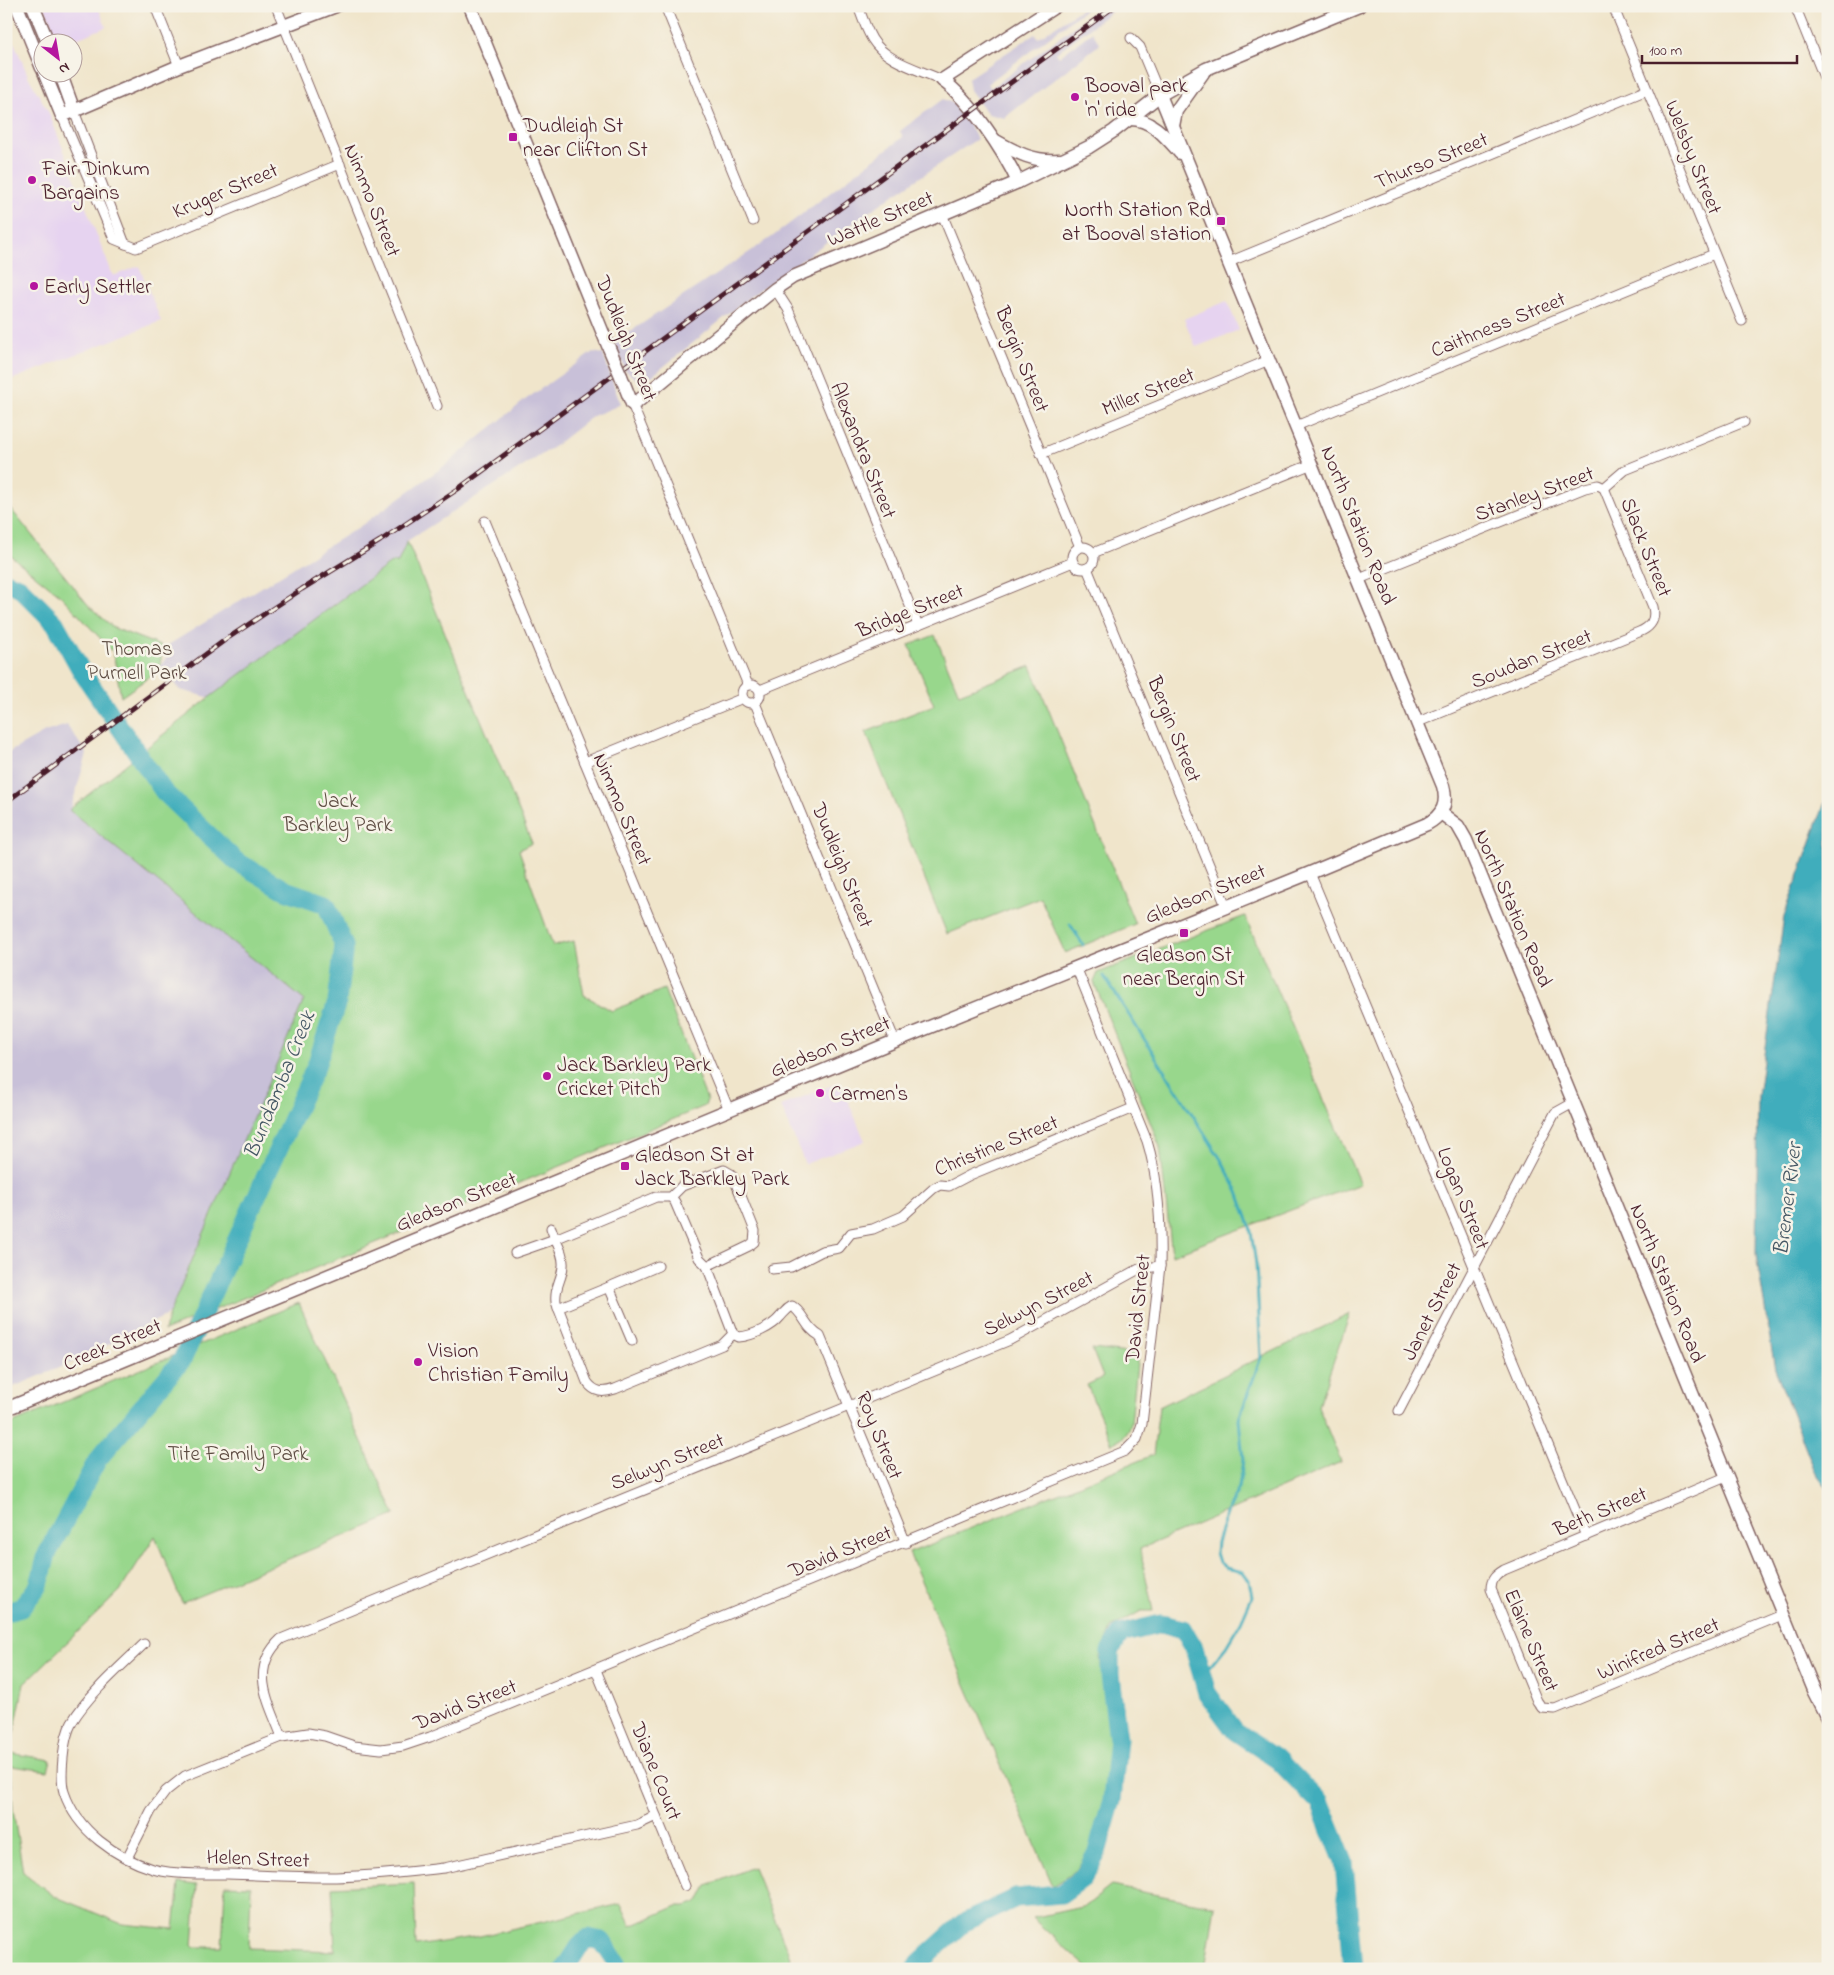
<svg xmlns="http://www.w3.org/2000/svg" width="1834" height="1975" viewBox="0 0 1834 1975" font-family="'Indie Flower',sans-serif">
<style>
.built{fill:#e6d3f0}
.industrial{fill:#c8c0d8}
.green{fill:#98d78c;stroke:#717b5c}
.water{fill:#3fadbc;stroke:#446674}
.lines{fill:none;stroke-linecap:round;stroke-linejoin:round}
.stream{stroke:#3fadbc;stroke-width:3}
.river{stroke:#3fadbc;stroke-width:19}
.street-casing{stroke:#846463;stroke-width:11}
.secondary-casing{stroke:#846463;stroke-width:15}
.street{stroke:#fff;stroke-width:9}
.secondary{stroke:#fff;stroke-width:12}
.rail-casing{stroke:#4a1f2b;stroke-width:5}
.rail{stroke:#f7f3e8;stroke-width:3;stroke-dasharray:9;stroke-linecap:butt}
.secondary-bridge-casing{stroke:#846463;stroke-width:15;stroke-linecap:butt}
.secondary-bridge{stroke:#fff;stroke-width:12}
.poi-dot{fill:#b5179e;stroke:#f7f3e8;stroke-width:2}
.labels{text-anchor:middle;stroke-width:5;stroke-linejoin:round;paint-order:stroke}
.poi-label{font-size:21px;fill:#4a1f2b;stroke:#f7f3e8;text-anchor:start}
.street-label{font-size:21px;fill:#4a1f2b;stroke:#f7f3e8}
.park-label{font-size:21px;fill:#5e4d43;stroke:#f7f3e8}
.water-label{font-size:22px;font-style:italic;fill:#465865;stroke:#f7f3e8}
</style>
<rect width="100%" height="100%" fill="#f7f3e8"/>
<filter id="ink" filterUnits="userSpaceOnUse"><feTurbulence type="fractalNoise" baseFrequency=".02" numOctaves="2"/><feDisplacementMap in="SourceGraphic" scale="10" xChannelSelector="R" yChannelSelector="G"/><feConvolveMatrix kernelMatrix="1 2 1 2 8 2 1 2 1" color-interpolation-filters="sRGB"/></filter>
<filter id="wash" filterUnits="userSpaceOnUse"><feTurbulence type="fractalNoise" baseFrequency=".0096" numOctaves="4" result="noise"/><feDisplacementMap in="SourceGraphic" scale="20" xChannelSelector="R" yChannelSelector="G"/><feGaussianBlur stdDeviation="1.12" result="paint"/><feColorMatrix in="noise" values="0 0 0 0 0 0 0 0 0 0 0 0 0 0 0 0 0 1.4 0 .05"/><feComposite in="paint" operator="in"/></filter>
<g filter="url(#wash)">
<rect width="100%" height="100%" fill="#f0e5cb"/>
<!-- built -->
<g class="built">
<polygon points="44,6 98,6 106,27 69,42 59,42"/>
<polygon points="6,23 29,78 49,113 113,276 139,266 161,321 6,382"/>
<polygon points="1227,301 1239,330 1196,347 1184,319"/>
<polygon points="840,1082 865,1141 805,1164 781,1106"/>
</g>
<!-- industrial -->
<g class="industrial">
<polygon points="1086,6 1090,6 987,84 991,88 1102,6 1119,6 1056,53 1059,57 1092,32 1100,44 1004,118 988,114 970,90 968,78 1035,34 1038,38"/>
<polygon points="943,99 955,104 970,126 977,139 883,202 751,296 652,376 644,379 636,379 626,371 615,345 617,338 625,335 772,237 903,137 900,131"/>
<polygon points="593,352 603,354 620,403 615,407 593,416 552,448 407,541 398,562 211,698 180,690 160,666 170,654 165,647 359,527 447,464 525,400"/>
<polygon points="67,725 87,754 70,811 304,1000 169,1314 73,1362 6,1390 6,754 45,732"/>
</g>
<!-- green -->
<g class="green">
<polygon points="6,503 89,606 114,628 163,647 159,670 121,697 113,652 60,595 6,552"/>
<polygon points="407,541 532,843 519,850 553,946 574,941 584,995 612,1011 664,989 707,1100 705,1106 164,1331 169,1314 304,1000 69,810 210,697 392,562 398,562"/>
<polygon points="935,635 959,694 1031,666 1135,924 1065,953 1040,897 947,934 866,732 934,705 909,645"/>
<polygon points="1245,916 1360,1184 1172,1255 1160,1147 1094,982 1098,973"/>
<polygon points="299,1303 395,1515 182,1603 155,1536 120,1591 24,1684 10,1753 51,1760 48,1771 11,1766 13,1810 23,1872 54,1896 122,1924 174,1929 179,1883 197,1885 193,1947 222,1947 225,1885 251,1886 249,1948 335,1951 332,1887 414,1883 416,1946 480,1936 621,1904 631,1926 677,1906 686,1906 695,1903 701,1898 707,1886 753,1867 795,1969 617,1969 616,1962 602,1941 588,1938 579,1947 565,1969 6,1969 6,1426"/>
<polygon points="1350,1314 1318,1406 1341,1462 1140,1549 1153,1611 1141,1611 1111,1628 1100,1657 1111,1741 1103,1803 1090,1848 1075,1872 1053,1886 909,1553 1153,1455 1159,1407"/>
<path d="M1092,1349L1138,1354L1131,1423C1128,1435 1123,1439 1112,1444L1087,1385L1103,1377Z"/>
<polygon points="1111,1886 1215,1906 1205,1969 1089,1969 1032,1918 1086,1906"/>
</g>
<!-- water -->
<polygon class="water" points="1828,794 1828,1490 1816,1474 1775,1369 1756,1255 1758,1096 1784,916"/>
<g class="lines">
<!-- stream -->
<g class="stream">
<polyline points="1070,924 1083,945"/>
<polyline points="1104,976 1222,1161 1238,1192 1250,1226 1256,1264 1259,1319 1261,1357 1239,1419 1243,1460 1239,1488 1230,1505 1217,1542 1216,1553 1219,1562 1226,1568 1243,1572 1249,1580 1252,1597 1241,1622 1226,1647 1202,1676"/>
</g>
<!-- river -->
<g class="river">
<polyline points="6,582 19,587 55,623 82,672 164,792 236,861 285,890 326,904 344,946 337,1002 316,1066 182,1360 98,1459 47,1554 39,1585 21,1608 6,1612"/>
<polyline points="565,1969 579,1947 588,1938 602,1941 616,1962 617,1969"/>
<polyline points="916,1969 921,1961 963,1923 1016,1898 1061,1894 1083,1878 1097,1852 1112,1800 1118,1739 1110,1675 1110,1652 1120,1634 1161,1624 1183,1629 1194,1648 1207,1693 1235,1731 1278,1760 1320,1803 1344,1862 1353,1969"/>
</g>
</g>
</g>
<g filter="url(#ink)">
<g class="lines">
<!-- street casing -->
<g class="street-casing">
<g id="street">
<polyline points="155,6 179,66"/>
<polyline points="276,6 437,406"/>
<polyline points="665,6 753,221"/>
<path d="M858,6C862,17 866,29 872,39C886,62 918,69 942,80"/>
<polyline points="1613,6 1742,321"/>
<polyline points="1795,6 1828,87"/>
<polyline points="1131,38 1140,47 1160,95"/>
<polyline points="74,111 125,244"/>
<polyline points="62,116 114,239 136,248 340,164"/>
<polyline points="942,214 1080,547"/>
<polyline points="1229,262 1647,90"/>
<polyline points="775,289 788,309 918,625"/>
<polyline points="632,404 748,685"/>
<polyline points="1296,426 1714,254"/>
<polyline points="1041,454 1269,360"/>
<polyline points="485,521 729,1110"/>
<circle cx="1083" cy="558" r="11"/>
<polyline points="1093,553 1312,464"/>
<polyline points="1087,568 1226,906"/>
<polyline points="1359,579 1585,488 1598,485 1604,488 1625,470 1744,422"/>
<circle cx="751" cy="694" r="9"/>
<polyline points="760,690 1073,562"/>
<polyline points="755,703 895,1041"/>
<path d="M1418,722L1639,632C1651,627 1656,620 1653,607L1604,488"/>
<polyline points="585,762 743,698"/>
<polyline points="1310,873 1586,1536"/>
<polyline points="551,1228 555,1239 656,1197 671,1197 675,1202 699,1258 707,1266 749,1246 754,1242 755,1231 735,1181 731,1174 724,1170 682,1186 671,1197"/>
<path d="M515,1253L555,1239C559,1247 564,1256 563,1266C562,1280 554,1287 556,1302L587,1382C595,1393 603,1393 615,1389L722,1345L733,1334L707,1266"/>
<polyline points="772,1269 791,1267 822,1251 839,1248 851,1233 873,1229 903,1216 934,1188 940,1185 949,1186 970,1175 1133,1108"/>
<polyline points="609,1287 658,1266"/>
<polyline points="558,1308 609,1287 632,1341"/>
<path d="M733,1334L739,1337C752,1336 772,1327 780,1317C784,1313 786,1309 792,1306C804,1313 805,1328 820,1336L906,1543"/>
<polyline points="1399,1411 1555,1113 1573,1103"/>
<path d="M1726,1477L1504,1570C1496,1575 1491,1579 1491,1589L1537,1701L1542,1708L1555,1709L1782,1615"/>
<path d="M144,1644C121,1666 88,1695 72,1722C66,1733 64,1745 63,1758C62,1768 61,1782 64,1792C77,1831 115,1857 153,1869C172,1875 207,1874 228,1874C261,1875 294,1877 327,1877C366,1877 406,1872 444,1868L637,1825L656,1816"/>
<polyline points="596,1670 685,1886"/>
<path d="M282,1737C269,1702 248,1670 281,1639L1010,1340L1139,1269L1160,1266"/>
<path d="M127,1858L151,1811L166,1791L185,1776L282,1737L308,1733L325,1736L354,1746L381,1749L403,1746L430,1737L1125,1451L1137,1439L1142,1424L1160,1266C1161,1224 1159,1180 1147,1141L1076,967"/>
</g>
</g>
<!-- secondary casing -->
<g class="secondary-casing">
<g id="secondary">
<polyline points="17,6 42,68"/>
<polyline points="33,6 48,42"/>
<polyline points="470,6 609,348"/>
<polyline points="44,72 62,116 179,66 336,6"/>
<polyline points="60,72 74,111"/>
<path d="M1130,119C1152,119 1166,137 1180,153"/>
<polyline points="1173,126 1176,111 1203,73"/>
<path d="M996,141C1017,153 1034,162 1059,160"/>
<path d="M1018,182C1004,151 969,99 942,80L1056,6"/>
<polyline points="621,376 632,404 637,402 775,289 793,277 1018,182 1089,147 1114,131 1160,95 1206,69 1359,6"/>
<polyline points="1441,813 1458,826 1466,840 1814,1690 1828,1718"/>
<path d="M6,1409L895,1041L1310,873L1427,824C1443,815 1448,803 1443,786L1160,95"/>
</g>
</g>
<!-- street -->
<use href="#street" class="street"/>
<!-- secondary -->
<use href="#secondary" class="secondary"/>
<!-- rail casing -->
<g class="rail-casing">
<polyline id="rail" points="6,802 225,640 302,589 380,541 458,489 1115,6"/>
</g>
<!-- rail -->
<use href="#rail" class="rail"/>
<!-- secondary-bridge casing -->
<g class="secondary-bridge-casing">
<polyline id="secondary-bridge" points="609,348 621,376"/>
</g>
<!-- secondary-bridge -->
<use href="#secondary-bridge" class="secondary-bridge"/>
</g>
</g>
<!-- markers -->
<g class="poi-dot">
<circle cx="1075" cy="97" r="5"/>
<rect x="508" y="132" width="10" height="10" rx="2.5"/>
<circle cx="32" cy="180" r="5"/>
<rect x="1216" y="216" width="10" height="10" rx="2.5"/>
<circle cx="34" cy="286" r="5"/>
<rect x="1179" y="928" width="10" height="10" rx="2.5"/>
<circle cx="547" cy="1076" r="5"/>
<circle cx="820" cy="1093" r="5"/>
<rect x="620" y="1161" width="10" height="10" rx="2.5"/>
<circle cx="418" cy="1362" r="5"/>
</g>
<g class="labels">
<!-- poi labels -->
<g class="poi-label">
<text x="1085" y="92">Booval park<tspan x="1085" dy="24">'n' ride</tspan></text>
<text x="523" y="132">Dudleigh St<tspan x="523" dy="24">near Clifton St</tspan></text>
<text x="42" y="175">Fair Dinkum<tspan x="42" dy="24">Bargains</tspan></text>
<text x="1211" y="216" text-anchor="end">North Station Rd<tspan x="1211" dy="24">at Booval station</tspan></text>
<text x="44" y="293">Early Settler</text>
<text x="1184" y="961" text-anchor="middle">Gledson St<tspan x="1184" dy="24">near Bergin St</tspan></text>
<text x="557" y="1071">Jack Barkley Park<tspan x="557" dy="24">Cricket Pitch</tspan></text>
<text x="830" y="1100">Carmen's</text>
<text x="635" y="1161">Gledson St at<tspan x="635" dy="24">Jack Barkley Park</tspan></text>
<text x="428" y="1357">Vision<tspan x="428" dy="24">Christian Family</tspan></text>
</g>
<!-- street labels -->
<g class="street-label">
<text transform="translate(1694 157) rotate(68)" y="7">Welsby Street</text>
<text transform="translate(1431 160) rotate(-22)" y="7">Thurso Street</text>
<text transform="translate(225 190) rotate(-23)" y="7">Kruger Street</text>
<text transform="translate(373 200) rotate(68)" y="7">Nimmo Street</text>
<text transform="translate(880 218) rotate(-23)" y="7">Wattle Street</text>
<text transform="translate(1498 324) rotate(-22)" y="7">Caithness Street</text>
<text transform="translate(627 338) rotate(68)" y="7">Dudleigh Street</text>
<text transform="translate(1023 359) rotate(68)" y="7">Bergin Street</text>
<text transform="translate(1148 391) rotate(-22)" y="7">Miller Street</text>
<text transform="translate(864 450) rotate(68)" y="7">Alexandra Street</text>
<text transform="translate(1534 493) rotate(-20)" y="7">Stanley Street</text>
<text transform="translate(1359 525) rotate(68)" y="7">North Station Road</text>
<text transform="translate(1647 547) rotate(68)" y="7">Slack Street</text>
<text transform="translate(910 610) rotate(-22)" y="7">Bridge Street</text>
<text transform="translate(1531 658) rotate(-22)" y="7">Soudan Street</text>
<text transform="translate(1175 729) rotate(68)" y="7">Bergin Street</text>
<text transform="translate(623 809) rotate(67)" y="7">Nimmo Street</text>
<text transform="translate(843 865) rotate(68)" y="7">Dudleigh Street</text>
<text transform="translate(1205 893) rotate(-22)" y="7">Gledson Street</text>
<text transform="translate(1514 908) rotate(67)" y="7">North Station Road</text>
<text transform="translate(830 1046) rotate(-23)" y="7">Gledson Street</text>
<text transform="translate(996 1145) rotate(-22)" y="7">Christine Street</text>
<text transform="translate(1464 1198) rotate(68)" y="7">Logan Street</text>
<text transform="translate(456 1201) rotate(-22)" y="7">Gledson Street</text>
<text transform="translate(1668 1283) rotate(68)" y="7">North Station Road</text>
<text transform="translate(1038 1303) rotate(-27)" y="7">Selwyn Street</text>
<text transform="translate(1137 1308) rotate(-84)" y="7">David Street</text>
<text transform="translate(1431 1311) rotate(-63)" y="7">Janet Street</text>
<text transform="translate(112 1344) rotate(-23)" y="7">Creek Street</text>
<text transform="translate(880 1435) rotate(68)" y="7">Roy Street</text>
<text transform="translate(667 1461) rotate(-22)" y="7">Selwyn Street</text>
<text transform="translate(1600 1511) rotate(-23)" y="7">Beth Street</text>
<text transform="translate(840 1551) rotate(-22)" y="7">David Street</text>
<text transform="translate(1532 1640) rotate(67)" y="7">Elaine Street</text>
<text transform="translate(1658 1648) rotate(-23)" y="7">Winifred Street</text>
<text transform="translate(465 1704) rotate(-21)" y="7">David Street</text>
<text transform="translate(657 1771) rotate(68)" y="7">Diane Court</text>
<text transform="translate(258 1858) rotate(2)" y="7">Helen Street</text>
</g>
<!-- park labels -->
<g class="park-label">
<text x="137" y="655">Thomas<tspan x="137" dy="24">Purnell Park</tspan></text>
<text x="338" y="807">Jack<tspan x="338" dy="24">Barkley Park</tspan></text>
<text x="238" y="1460">Tite Family Park</text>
</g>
<!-- water labels -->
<g class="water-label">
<text transform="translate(278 1084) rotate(-68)" y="8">Bundamba Creek</text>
<text transform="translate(1786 1199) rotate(-83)" y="8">Bremer River</text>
</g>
</g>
<!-- margin -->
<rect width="1834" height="1975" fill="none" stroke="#f7f3e8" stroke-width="25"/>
<!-- north arrow -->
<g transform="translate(58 58) rotate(149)"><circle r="24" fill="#f7f3e8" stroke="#b29e9c"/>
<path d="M0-4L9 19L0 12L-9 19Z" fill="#b5179e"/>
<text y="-8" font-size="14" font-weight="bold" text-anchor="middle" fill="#4a1f2b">N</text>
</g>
<!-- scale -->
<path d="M1642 55v8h155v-8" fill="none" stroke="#4a1f2b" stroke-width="2.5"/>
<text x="1649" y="55" font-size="15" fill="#4a1f2b" stroke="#f7f3e8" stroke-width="4" paint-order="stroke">100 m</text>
</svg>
